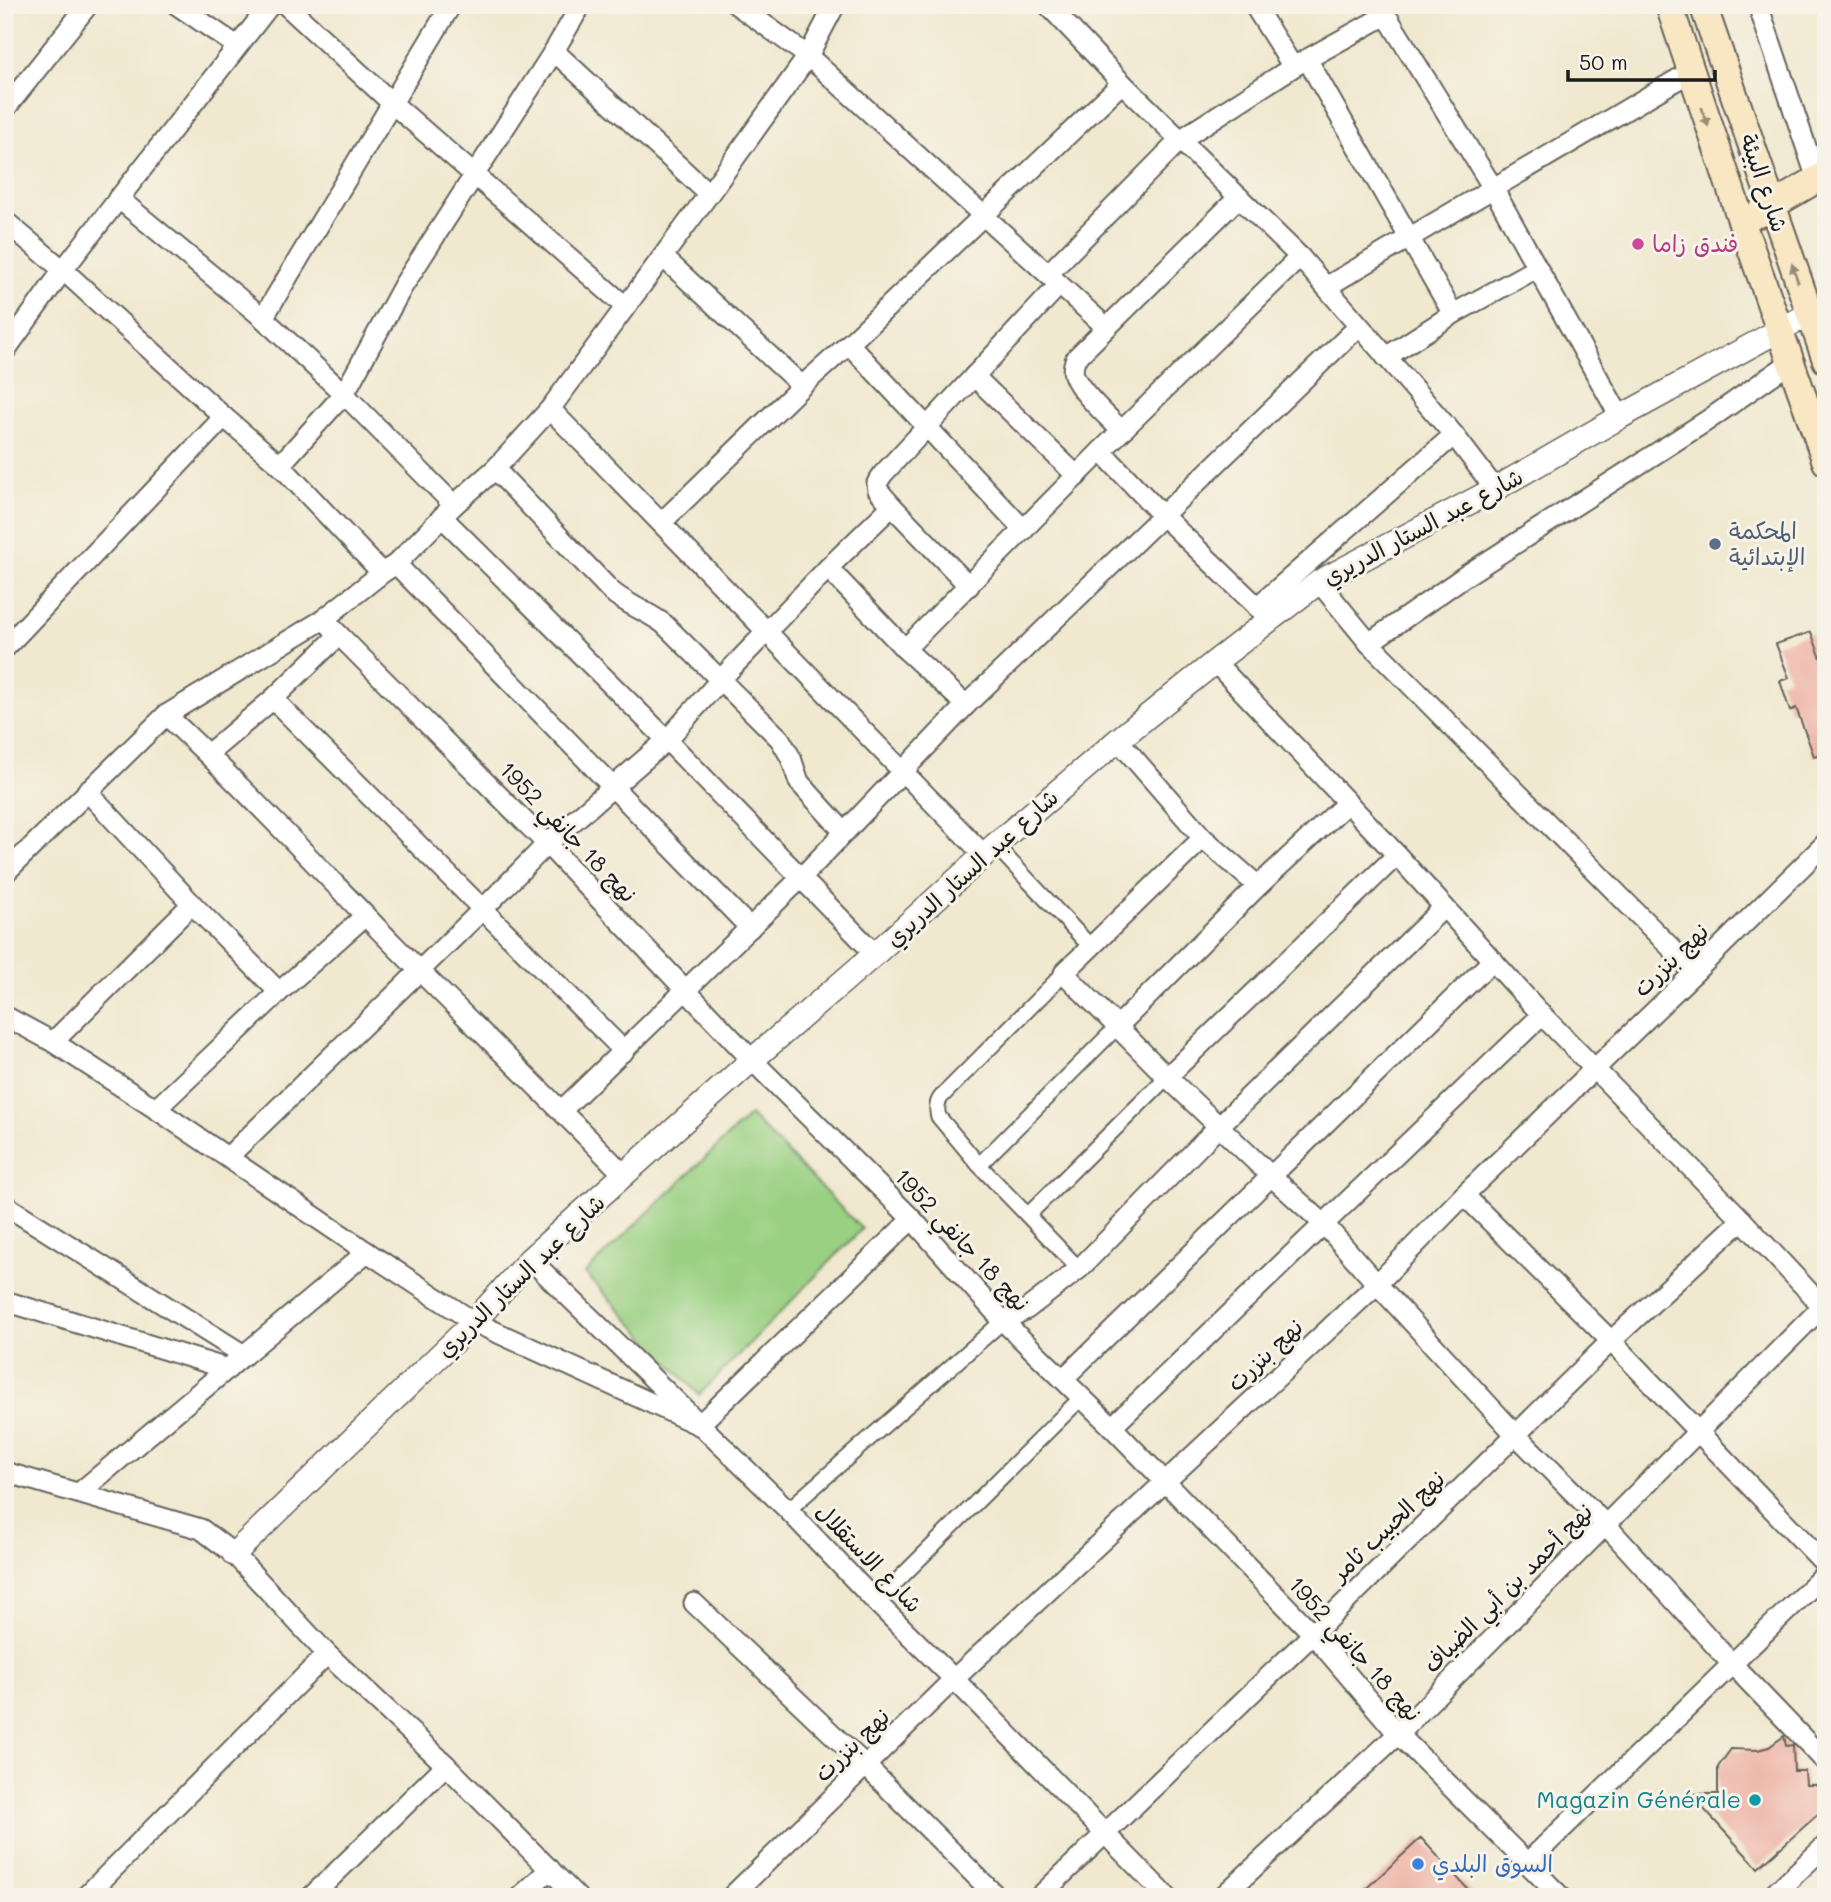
<svg xmlns="http://www.w3.org/2000/svg" width="1831" height="1902" viewBox="0 0 1831 1902" font-family="Mali,'Playpen Sans Arabic',sans-serif">
<style>
.green{fill:#9ad082;stroke:#5b764f;stroke-width:2}
.building{fill:#edb0a3}
.lines{fill:none;stroke-linecap:round;stroke-linejoin:round}
.pedestrian-casing{stroke:#66635b;stroke-width:18}
.minor-casing{stroke:#66635b;stroke-width:23}
.tertiary-casing{stroke:#66635b;stroke-width:26}
.secondary-casing{stroke:#66635b;stroke-width:30}
.pedestrian{stroke:#fff;stroke-width:14}
.minor{stroke:#fff;stroke-width:19}
.tertiary{stroke:#fff;stroke-width:23}
.secondary{stroke:#f9e7c3;stroke-width:26}
.oneway{fill:#968c78}
.hotel-dot{fill:#d1479c;stroke:#f7f3e8;stroke-width:2.5}
.service-dot{fill:#5c6f8a;stroke:#f7f3e8;stroke-width:2.5}
.culture-dot{fill:#0f9aa8;stroke:#f7f3e8;stroke-width:2.5}
.shop-dot{fill:#3f7fe0;stroke:#f7f3e8;stroke-width:2.5}
.labels{text-anchor:middle;stroke-width:6;stroke-linejoin:round;paint-order:stroke}
.street-label{font-size:23px;fill:#1c1c1c;stroke:#f7f3e8}
.hotel-label{font-size:23px;fill:#b23c85;stroke:#f7f3e8;text-anchor:start}
.service-label{font-size:23px;fill:#4e5e75;stroke:#f7f3e8;text-anchor:start}
.culture-label{font-size:23px;fill:#0d838f;stroke:#f7f3e8;text-anchor:end}
.shop-label{font-size:23px;fill:#366cbe;stroke:#f7f3e8;text-anchor:start}
</style>
<rect width="100%" height="100%" fill="#f7f3e8"/>
<filter id="ink" filterUnits="userSpaceOnUse"><feTurbulence type="fractalNoise" baseFrequency=".0143" numOctaves="2"/><feDisplacementMap in="SourceGraphic" scale="14" xChannelSelector="R" yChannelSelector="G"/><feConvolveMatrix kernelMatrix="1 2 1 2 8 2 1 2 1" color-interpolation-filters="sRGB"/></filter>
<filter id="wash" filterUnits="userSpaceOnUse"><feTurbulence type="fractalNoise" baseFrequency=".00686" numOctaves="4" result="noise"/><feDisplacementMap in="SourceGraphic" scale="28" xChannelSelector="R" yChannelSelector="G"/><feGaussianBlur stdDeviation="1.57" result="paint"/><feColorMatrix in="noise" values="0 0 0 0 0 0 0 0 0 0 0 0 0 0 0 0 0 1.4 0 .05"/><feComposite in="paint" operator="in"/></filter>
<g filter="url(#wash)">
<rect width="100%" height="100%" fill="#f0e8cf"/>
<!-- green -->
<polygon class="green" points="750,1115 862,1229 699,1395 585,1273"/>
<g id="blocks">
<!-- building -->
<g class="building">
<polygon points="1811,632 1826,672 1826,752 1814,756 1796,708 1790,711 1780,681 1789,678 1776,644"/>
<polygon points="1784,1736 1786,1746 1793,1745 1794,1771 1805,1771 1806,1785 1816,1785 1826,1795 1826,1807 1758,1868 1690,1794 1718,1794 1718,1767 1731,1749 1758,1750 1769,1747"/>
<polygon points="1421,1838 1475,1897 1357,1897"/>
</g>
</g>
</g>
<g filter="url(#ink)">
<use href="#blocks" fill-opacity="0" stroke="#66635b" stroke-width="2"/>
<g class="lines">
<!-- pedestrian casing -->
<g class="pedestrian-casing">
<g id="pedestrian">
<polyline points="995,845 1090,946"/>
<path d="M1064,973L942,1096C936,1103 937,1108 938,1116L979,1165L1079,1269"/>
<polyline points="979,1165 1117,1027"/>
<polyline points="1028,1215 1167,1077"/>
<polyline points="788,1510 1003,1321"/>
<polyline points="876,1602 1081,1398"/>
</g>
</g>
<!-- minor casing -->
<g class="minor-casing">
<g id="minor">
<polyline points="177,5 237,46"/>
<polyline points="286,5 393,104 626,307"/>
<polyline points="737,5 808,56 1106,327"/>
<polyline points="1048,5 1122,83 1300,257 1454,435 1495,489"/>
<polyline points="1254,5 1293,67"/>
<polyline points="1380,5 1493,188 1620,417"/>
<polyline points="1758,5 1817,179"/>
<polyline points="554,51 709,194"/>
<polyline points="1307,59 1453,314"/>
<polyline points="5,109 88,5"/>
<polyline points="118,198 263,318 344,394 454,505"/>
<polyline points="5,221 63,270 224,417 280,465 382,573"/>
<polyline points="663,257 802,386"/>
<polyline points="1048,274 1180,140 1293,67 1386,15"/>
<polyline points="1326,287 1690,72"/>
<polyline points="263,318 451,5"/>
<polyline points="849,344 1024,530"/>
<polyline points="5,351 63,270 270,5"/>
<polyline points="1386,357 1453,314 1537,268"/>
<polyline points="974,376 1077,476"/>
<polyline points="550,409 984,855"/>
<path d="M1122,431C1109,418 1079,391 1074,375C1072,369 1074,363 1076,358L1239,197"/>
<polyline points="1101,451 1162,515 1267,616"/>
<polyline points="280,465 344,394 403,286 554,51 581,5"/>
<path d="M495,469L611,591C627,605 647,611 664,624L780,739L791,758L799,782L844,832"/>
<polyline points="442,517 667,740 875,954"/>
<polyline points="661,523 802,386 849,344 1122,83"/>
<polyline points="396,564 750,928"/>
<polyline points="828,568 905,649 966,705"/>
<polyline points="1319,582 1369,643 1695,972"/>
<polyline points="969,586 892,506 878,490 877,483 883,474 1059,285"/>
<polyline points="1257,607 1454,435"/>
<polyline points="324,619 339,635 547,844 752,1060 912,1219 1003,1321 1112,1427 1313,1634 1398,1734 1561,1897"/>
<polyline points="1369,643 1465,576 1708,420 1791,362"/>
<polyline points="5,648 224,417"/>
<polyline points="905,649 1101,451 1300,257"/>
<polyline points="1215,662 1397,855 1542,1015 1742,1220 1826,1310"/>
<polyline points="273,699 624,1051"/>
<path d="M166,715C245,788 319,869 395,946C471,1023 550,1098 625,1176"/>
<polyline points="1118,740 1203,838 1258,886"/>
<polyline points="208,754 273,699 339,635"/>
<polyline points="87,791 192,904 279,992"/>
<polyline points="1203,838 1064,973 1167,1077 1271,1176 1324,1224 1377,1284 1516,1435 1606,1525 1732,1664 1826,1762"/>
<polyline points="5,873 166,715 324,619 382,573 396,564 454,505 495,469 550,409 709,194 808,56 835,5"/>
<polyline points="5,1016 53,1042 156,1109 367,1252 474,1322 699,1425 912,1219"/>
<polyline points="1117,1027 1258,886 1347,803"/>
<polyline points="53,1042 192,904"/>
<polyline points="1167,1077 1397,855"/>
<polyline points="156,1109 279,992 365,916"/>
<polyline points="562,1110 800,879 966,705 1359,326"/>
<polyline points="228,1157 482,910 547,844 667,740 720,680 828,568 892,506"/>
<polyline points="1464,1195 1611,1341 1826,1565"/>
<polyline points="5,1205 244,1355"/>
<polyline points="530,1259 788,1510 876,1602 954,1679 1167,1897"/>
<polyline points="5,1301 228,1369"/>
<polyline points="1003,1321 1027,1309 1079,1269 1219,1126 1444,907"/>
<polyline points="1063,1379 1493,960"/>
<polyline points="1112,1427 1542,1015"/>
<polyline points="5,1472 201,1529 234,1554 327,1654 85,1897"/>
<polyline points="79,1493 367,1252"/>
<polyline points="694,1603 866,1766 997,1897"/>
<polyline points="327,1654 446,1765 577,1897"/>
<polyline points="1527,1863 1826,1573"/>
<polyline points="311,1897 446,1765"/>
<polyline points="520,1897 550,1869"/>
<polyline points="731,1897 954,1679 1377,1284 1464,1195 1695,972 1826,843"/>
<polyline points="1039,1897 1313,1634 1611,1341 1742,1220"/>
<polyline points="1222,1897 1398,1734 1822,1307"/>
<polyline points="1771,1897 1826,1845"/>
</g>
</g>
<!-- tertiary casing -->
<g class="tertiary-casing">
<polyline id="tertiary" points="234,1554 474,1322 530,1259 752,1060 875,954 995,845 1118,740 1215,662 1319,582 1495,489 1620,417 1809,314"/>
</g>
<!-- secondary casing -->
<g class="secondary-casing">
<g id="secondary">
<polyline points="1669,5 1742,223 1826,462"/>
<polyline points="1703,5 1826,360"/>
<polyline points="1758,214 1826,174"/>
</g>
</g>
<!-- pedestrian -->
<use href="#pedestrian" class="pedestrian"/>
<!-- minor -->
<use href="#minor" class="minor"/>
<!-- tertiary -->
<use href="#tertiary" class="tertiary"/>
<!-- secondary -->
<use href="#secondary" class="secondary"/>
</g>
<!-- one-way arrows -->
<defs><path id="oneway-solid" d="M-6-.8H1V-3.2L6.5 0L1 3.2V.8H-6Z" transform="scale(1.75)"/></defs>
<g class="oneway">
<use href="#oneway-solid" transform="translate(1705 117) rotate(71)"/>
<use href="#oneway-solid" transform="translate(1795 273) rotate(-109)"/>
</g>
</g>
<!-- markers -->
<circle class="hotel-dot" cx="1638" cy="244" r="7"/>
<circle class="service-dot" cx="1715" cy="544" r="7"/>
<circle class="culture-dot" cx="1755" cy="1800" r="7"/>
<circle class="shop-dot" cx="1418" cy="1864" r="7"/>
<g class="labels">
<!-- street labels -->
<g class="street-label">
<text transform="translate(1764 183) rotate(71)" y="8">شارع البيئة</text>
<text transform="translate(1423 527) rotate(-28)" y="8">شارع عبد الستار الدريري</text>
<text transform="translate(568 832) rotate(46)" y="8">نهج 18 جانفي 1952</text>
<text transform="translate(972 868) rotate(-42)" y="8">شارع عبد الستار الدريري</text>
<text transform="translate(1671 960) rotate(-44)" y="8">نهج بنزرت</text>
<text transform="translate(962 1240) rotate(47)" y="8">نهج 18 جانفي 1952</text>
<text transform="translate(521 1276) rotate(-44)" y="8">شارع عبد الستار الدريري</text>
<text transform="translate(1265 1355) rotate(-43)" y="8">نهج بنزرت</text>
<text transform="translate(1388 1526) rotate(-44)" y="8">نهج الحبيب ثامر</text>
<text transform="translate(869 1558) rotate(46)" y="8">شارع الاستقلال</text>
<text transform="translate(1508 1588) rotate(-45)" y="8">نهج أحمد بن أبي الضياف</text>
<text transform="translate(1355 1649) rotate(48)" y="8">نهج 18 جانفي 1952</text>
<text transform="translate(852 1745) rotate(-44)" y="8">نهج بنزرت</text>
</g>
<!-- hotel labels -->
<g class="hotel-label">
<text x="1652" y="252">فندق زاما</text>
</g>
<!-- service labels -->
<g class="service-label">
<text x="1729" y="539">المحكمة<tspan x="1729" dy="26">الإبتدائية</tspan></text>
</g>
<!-- culture labels -->
<g class="culture-label">
<text x="1741" y="1808">Magazin Générale</text>
</g>
<!-- shop labels -->
<g class="shop-label">
<text x="1432" y="1872">السوق البلدي</text>
</g>
</g>
<!-- margin -->
<rect width="1831" height="1902" fill="none" stroke="#f7f3e8" stroke-width="28"/>
<!-- scale -->
<path d="M1568 70v10h147v-10" fill="none" stroke="#1c1c1c" stroke-width="3.5"/>
<text x="1579" y="70" font-size="21" fill="#1c1c1c" stroke="#f7f3e8" stroke-width="5" paint-order="stroke">50 m</text>
</svg>
